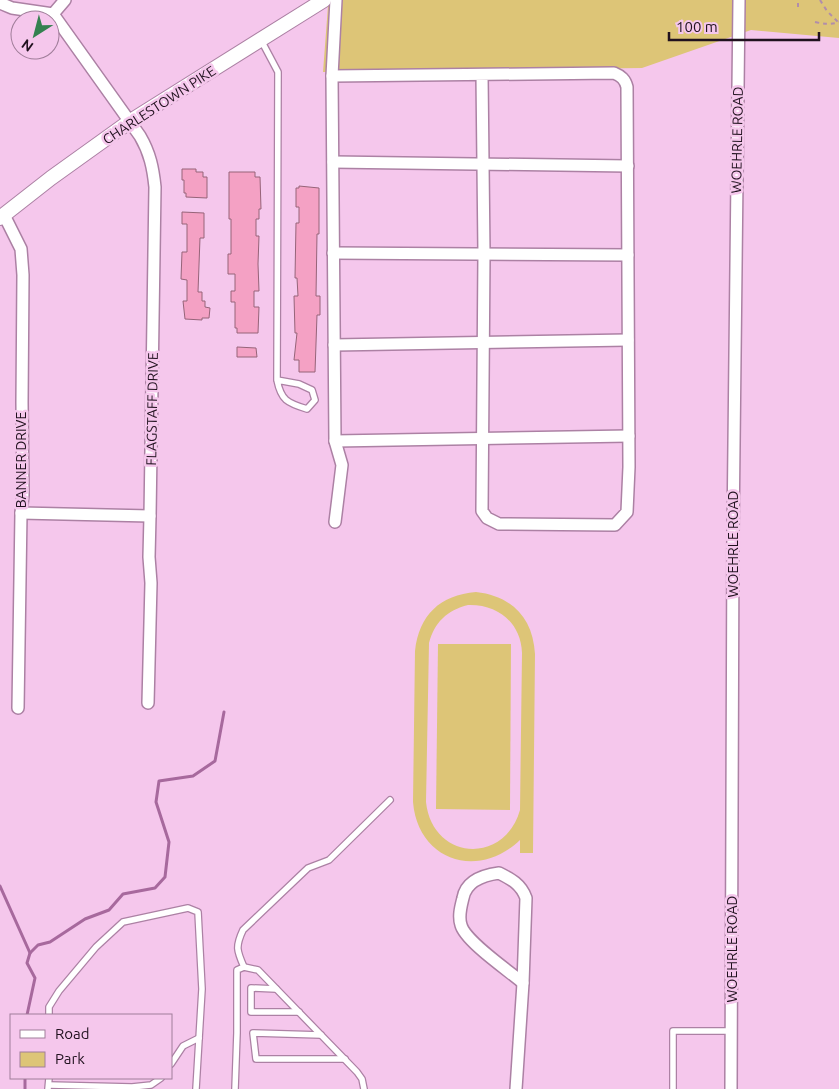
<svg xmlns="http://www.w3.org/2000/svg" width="839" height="1089" viewBox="0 0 839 1089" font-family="Ubuntu,sans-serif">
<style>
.green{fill:#ddc577;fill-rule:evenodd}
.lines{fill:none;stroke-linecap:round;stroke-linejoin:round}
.stream{stroke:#a7699d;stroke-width:3}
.building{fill:#f4a1c4;stroke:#966479}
.service-casing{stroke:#ac81a4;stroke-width:8}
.minor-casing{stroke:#ac81a4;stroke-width:14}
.tertiary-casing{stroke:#ac81a4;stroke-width:16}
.path{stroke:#b18daa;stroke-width:2;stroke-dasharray:4 4;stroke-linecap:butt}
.service{stroke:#fff;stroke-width:5.5}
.minor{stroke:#fff;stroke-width:11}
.tertiary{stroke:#fff;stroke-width:14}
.labels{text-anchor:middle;stroke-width:5;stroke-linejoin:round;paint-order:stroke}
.street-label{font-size:14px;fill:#20111e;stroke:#f5c7ec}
</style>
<rect width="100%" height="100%" fill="#f5c7ec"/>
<!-- green -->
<g class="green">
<polygon points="338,0 839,0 839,38 751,30 642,68 323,72 328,6"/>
<path d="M476,592C512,596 533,618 535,654L533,853H520V840C478,880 418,861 413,802L415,651C419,615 440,595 476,592ZM468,605C498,604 521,623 522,653L520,810C504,866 432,860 426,802L429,643C434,623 447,610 468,605Z"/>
<polygon points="438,644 511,644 510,810 436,809"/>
</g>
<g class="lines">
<!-- stream -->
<g class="stream">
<polyline points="0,886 30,953"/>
<polyline points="27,1015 35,978 27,963 30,953 38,945 50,942 85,919 109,910 123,894 155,888 165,877 169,842 156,802 159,781 193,776 215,761 224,712"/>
<polyline points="25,1078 25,1089"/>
</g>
</g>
<!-- building -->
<g class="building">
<polygon points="182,169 196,169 196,172 203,172 203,177 207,177 207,198 186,197 186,193 184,193 184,180 182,180"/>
<polygon points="229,172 255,172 255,177 260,177 261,209 259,209 259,219 256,219 256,236 259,236 258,264 259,291 254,291 254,307 259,307 258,333 237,333 237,328 235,328 235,302 231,302 231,291 235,291 235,274 228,274 228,254 231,254 231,219 229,219"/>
<polygon points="299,186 319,188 319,234 317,234 316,296 320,296 320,315 317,315 315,372 299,372 299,360 294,360 297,333 295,333 294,296 298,296 297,278 295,278 296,223 299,223 299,207 296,207 296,188 299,188"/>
<polygon points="182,212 204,213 204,238 200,238 198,292 202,292 202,301 205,301 205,307 210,308 209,318 202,318 202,320 185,319 183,301 187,301 187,280 181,279 182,252 187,252 187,224 182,224"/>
<polygon points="237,347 256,348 257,357 237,357"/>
</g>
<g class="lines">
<!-- service casing -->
<g class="service-casing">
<g id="service">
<path d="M261,40L278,72L277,380C281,400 287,403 307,409L315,400L312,390L299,384L277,380"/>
<path d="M244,967C237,951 235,947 243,930L308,868L329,860L390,800"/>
<polyline points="276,989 251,988 251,1012 299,1012"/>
<polyline points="49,1015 49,1007 59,991 96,947 123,922 188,908 198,912 202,989 196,1089"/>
<polyline points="321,1035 253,1033 256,1059 345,1059"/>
<polyline points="171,1064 183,1046 199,1038"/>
<polyline points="49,1085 132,1087 151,1085 161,1078"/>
<polyline points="48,1089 49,1078"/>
<polyline points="235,1089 237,1033 237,970 244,967 258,970 357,1072 362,1079 364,1089"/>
<polyline points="673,1089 673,1031 732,1031"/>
</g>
</g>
<!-- minor casing -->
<g class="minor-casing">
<g id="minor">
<path d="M0,3L12,8L53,14L140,136C150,153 153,168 155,187L150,516L149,557L151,583L148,703"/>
<polyline points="53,14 65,0"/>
<path d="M332,76L614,73C621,76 625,79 627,87L629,467L627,512L615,525L499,524L487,518L482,511L484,254L482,75"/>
<polyline points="333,162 628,166"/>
<polyline points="4,215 21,249 23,275 22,402 23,495 21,513 18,708"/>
<polyline points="333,253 628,255"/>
<polyline points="334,345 628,340"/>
<polyline points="335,441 629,436"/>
<polyline points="21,513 150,516"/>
<polyline points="335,522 342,465 335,441 332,76 336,0"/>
<path d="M499,873C511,879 521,884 526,898L523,983C509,971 465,941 461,925C458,916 461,906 463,898C466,881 484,875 499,873Z"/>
<polyline points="516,1089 523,983"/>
<polyline points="731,1089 733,533 739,0"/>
</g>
</g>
<!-- tertiary casing -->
<g class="tertiary-casing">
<polyline id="tertiary" points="0,218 51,178 129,122 324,0"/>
</g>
<!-- path -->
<g class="path">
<polyline points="820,0 827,11 839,23"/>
<polyline points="798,7 798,0"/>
<path d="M815,22C824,24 831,25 839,22"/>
</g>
<!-- service -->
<use href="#service" class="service"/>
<!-- minor -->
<use href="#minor" class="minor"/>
<!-- tertiary -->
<use href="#tertiary" class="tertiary"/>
</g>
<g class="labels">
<!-- street labels -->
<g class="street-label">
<text transform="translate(159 105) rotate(-33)" y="5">CHARLESTOWN PIKE</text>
<text transform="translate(737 140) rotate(-89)" y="5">WOEHRLE ROAD</text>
<text transform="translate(152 409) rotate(-89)" y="5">FLAGSTAFF DRIVE</text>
<text transform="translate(21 460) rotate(-90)" y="5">BANNER DRIVE</text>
<text transform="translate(733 544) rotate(-90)" y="5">WOEHRLE ROAD</text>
<text transform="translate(732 949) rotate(-90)" y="5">WOEHRLE ROAD</text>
</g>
</g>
<!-- legend -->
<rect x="10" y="1014" width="162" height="65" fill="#f5c7ec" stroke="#a07e9a"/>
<rect x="20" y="1030" width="25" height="8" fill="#ffffff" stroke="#a07e9a"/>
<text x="55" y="1039" font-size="15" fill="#20111e">Road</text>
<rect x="20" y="1052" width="25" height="15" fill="#ddc577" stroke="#a07e9a"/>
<text x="55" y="1064" font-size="15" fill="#20111e">Park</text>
<!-- north arrow -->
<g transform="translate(35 35) rotate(216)"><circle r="24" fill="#f5c7ec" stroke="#a07e9a"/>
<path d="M0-4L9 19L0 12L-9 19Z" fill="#348150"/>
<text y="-8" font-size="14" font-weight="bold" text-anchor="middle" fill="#20111e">N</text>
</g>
<!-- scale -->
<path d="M669 32v8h150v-8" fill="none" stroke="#20111e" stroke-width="2.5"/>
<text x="676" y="32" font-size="15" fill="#20111e" stroke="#f5c7ec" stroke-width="4" paint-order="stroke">100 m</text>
</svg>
